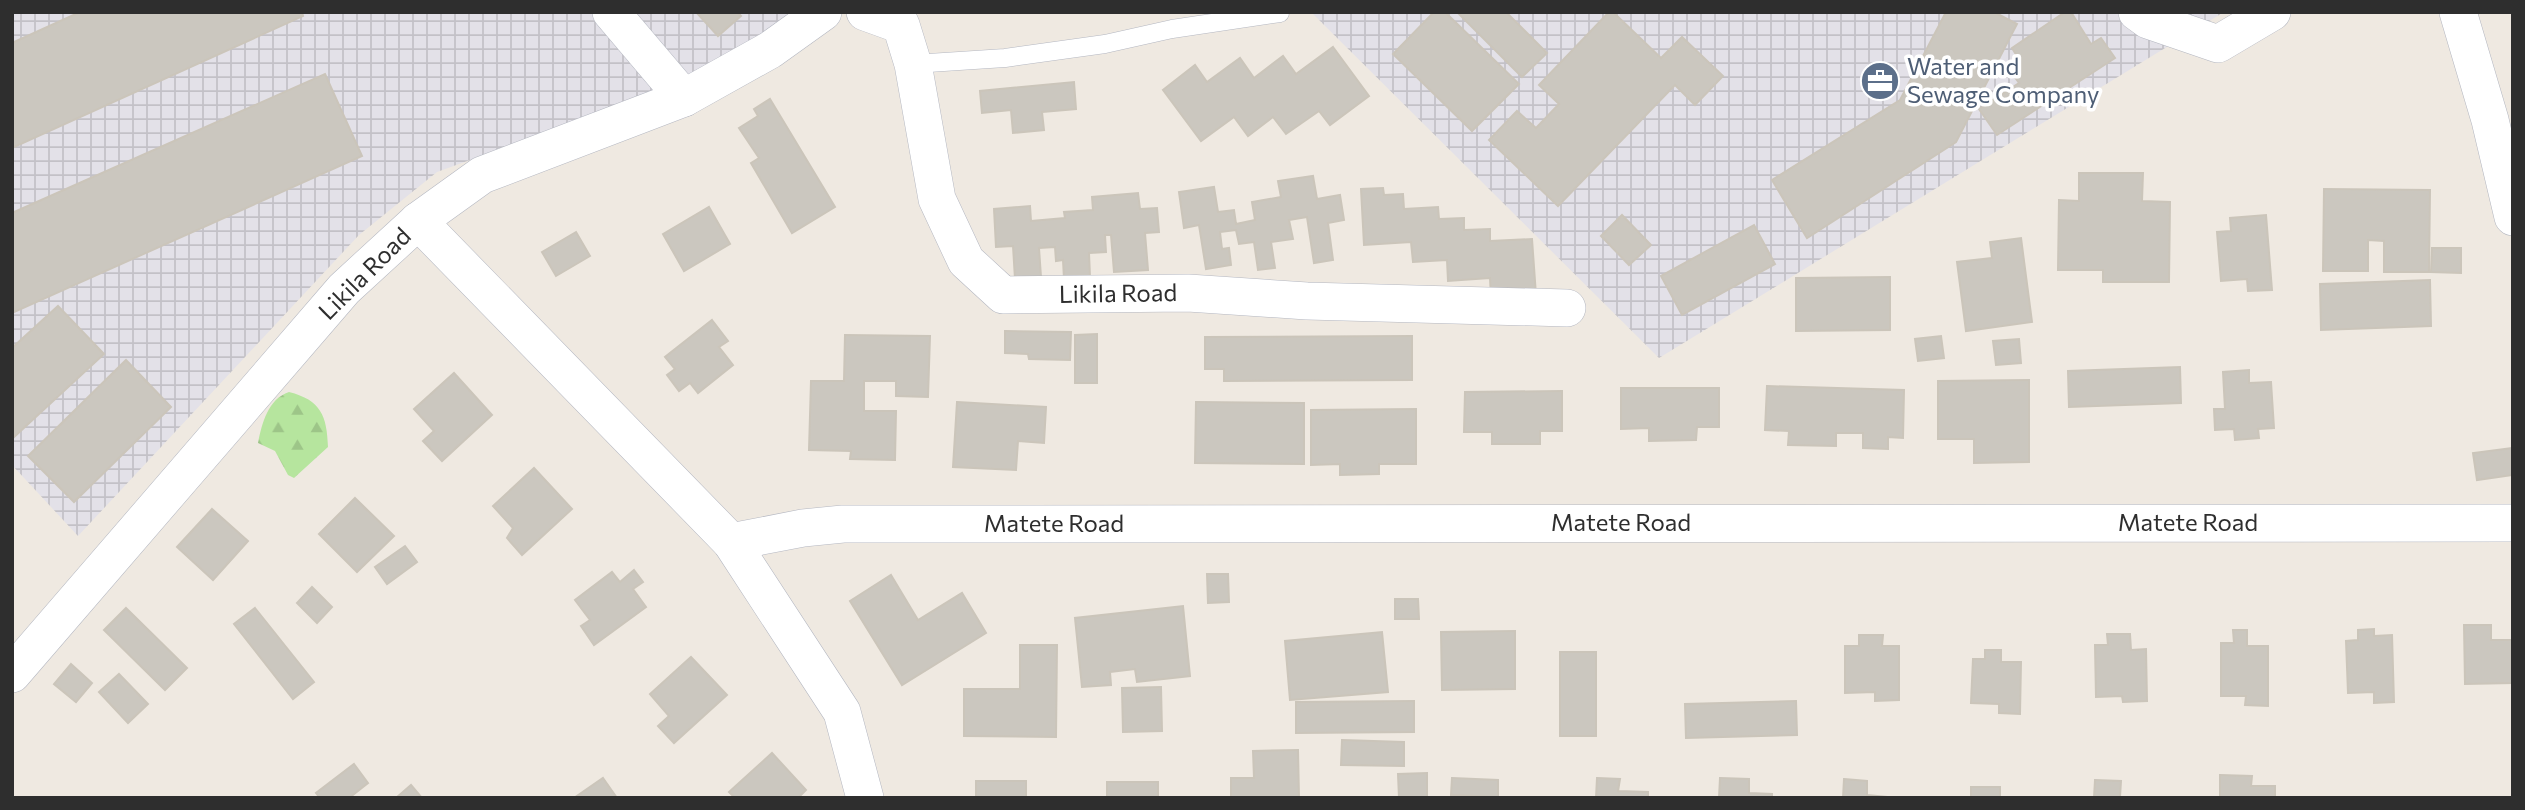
<svg xmlns="http://www.w3.org/2000/svg" width="2525" height="810" viewBox="0 0 2525 810" font-family="Commissioner,sans-serif">
<style>
.industrial{fill:url(#industrial-grid)}
.forest{fill:url(#forest-firs)}
.building{fill:#cbc7bf;stroke:#cbc5ba;stroke-width:2}
.lines{fill:none;stroke-linecap:round;stroke-linejoin:round}
.lane-casing{stroke:#b4b7c1;stroke-width:19}
.street-casing{stroke:#b4b7c1;stroke-width:38}
.lane{stroke:#fff;stroke-width:18}
.street{stroke:#fff;stroke-width:37}
.labels{text-anchor:middle;stroke-width:7;stroke-linejoin:round;paint-order:stroke}
.service-label{font-size:24px;fill:#4e5e75;stroke:#fff;text-anchor:start}
.street-label{font-size:24px;fill:#2e2e2e;stroke:#fff}
</style>
<defs>
<pattern id="industrial-grid" width="8" height="8" patternUnits="userSpaceOnUse" patternTransform="scale(1.75)"><rect width="8" height="8" fill="#e3e1e8"/><path d="M0 4h8M4 0v8" fill="none" stroke="#c3c1c7"/></pattern>
<pattern id="forest-firs" width="22" height="20" patternUnits="userSpaceOnUse" patternTransform="scale(1.75)"><rect width="22" height="20" fill="#b6e59e"/><path d="M5 1l3.5 6h-7zM16 11l3.5 6h-7z" fill="#9dc588"/></pattern>
</defs>
<rect width="100%" height="100%" fill="#efe9e1"/>
<!-- industrial -->
<g class="industrial">
<polygon points="12,12 792,12 706,74 437,172 359,235 78,536 12,465"/>
<polygon points="1311,12 2224,12 1659,358"/>
</g>
<!-- forest -->
<path class="forest" d="M289,392C321,400 327,416 328,447L294,478L288,475L275,451L258,443C262,423 268,399 289,392Z"/>
<!-- building -->
<g class="building">
<polygon points="80,12 302,12 303,16 12,148 12,43"/>
<polygon points="696,12 737,12 741,16 718,36"/>
<polygon points="1434,12 1445,12 1519,84 1472,131 1393,54"/>
<polygon points="1457,12 1506,12 1547,53 1522,77"/>
<polygon points="1609,12 1613,12 1661,58 1682,37 1723,76 1695,105 1675,85 1558,206 1489,140 1517,111 1536,128 1559,104 1539,85"/>
<polygon points="1946,12 1994,12 2017,24 1956,142 1807,238 1772,180 1900,100"/>
<polygon points="2065,12 2071,12 2091,44 2101,38 2115,58 1997,135 1979,109 2019,83 2009,69 2020,61 2012,48"/>
<polygon points="1333,47 1369,96 1330,125 1319,111 1286,134 1273,117 1248,136 1234,117 1201,141 1163,90 1195,65 1207,82 1240,58 1254,78 1283,56 1296,74"/>
<polygon points="325,74 362,156 12,313 12,213"/>
<polygon points="1074,82 1076,109 1042,112 1044,130 1013,133 1011,110 982,113 980,91"/>
<polygon points="770,99 835,207 792,233 751,163 759,158 739,128 758,116 754,109"/>
<polygon points="2079,173 2143,173 2142,201 2170,202 2169,282 2103,282 2103,270 2058,270 2059,200 2079,201"/>
<polygon points="1313,176 1317,199 1340,195 1344,220 1328,223 1333,260 1314,263 1307,217 1289,220 1293,239 1271,242 1275,268 1258,270 1254,242 1239,244 1236,230 1220,232 1222,249 1229,248 1231,265 1206,269 1199,225 1184,228 1179,192 1214,187 1218,212 1234,210 1236,224 1255,220 1252,202 1281,197 1278,181"/>
<polygon points="1383,188 1384,195 1403,194 1404,209 1438,207 1439,219 1464,218 1464,230 1490,229 1490,241 1532,239 1536,295 1491,298 1490,278 1448,281 1447,260 1413,262 1411,242 1364,245 1361,189"/>
<polygon points="2324,189 2430,190 2429,272 2384,272 2384,241 2368,240 2368,271 2323,271"/>
<polygon points="1138,193 1140,209 1157,208 1159,232 1145,233 1148,270 1114,272 1111,235 1105,235 1106,252 1089,253 1090,277 1064,279 1063,260 1056,261 1055,247 1039,248 1041,277 1015,279 1013,246 996,247 994,209 1030,206 1031,221 1065,218 1064,212 1093,210 1092,197"/>
<polygon points="709,207 730,244 684,271 663,234"/>
<polygon points="1622,215 1651,245 1629,265 1601,236"/>
<polygon points="2266,215 2272,290 2248,291 2247,279 2221,281 2217,232 2231,231 2230,218"/>
<polygon points="1754,225 1775,264 1682,315 1661,276"/>
<polygon points="576,232 590,256 556,276 542,252"/>
<polygon points="2021,238 2032,322 1966,331 1957,262 1992,258 1990,242"/>
<polygon points="2432,248 2461,248 2461,273 2431,272"/>
<polygon points="1890,277 1890,330 1796,331 1796,278"/>
<polygon points="2430,280 2431,326 2321,330 2320,284"/>
<polygon points="58,306 104,354 12,439 12,348"/>
<polygon points="712,320 728,341 719,347 733,365 698,393 690,383 679,391 667,375 675,369 665,357"/>
<polygon points="1005,331 1071,332 1070,360 1029,359 1028,354 1005,353"/>
<polygon points="1097,334 1097,383 1075,383 1075,335"/>
<polygon points="845,335 930,336 928,397 896,396 896,381 864,381 864,411 896,411 895,460 850,459 851,451 809,450 811,381 844,381"/>
<polygon points="1412,336 1412,380 1224,381 1224,369 1205,369 1205,337"/>
<polygon points="1941,336 1944,358 1918,361 1915,339"/>
<polygon points="2019,339 2021,363 1996,365 1993,341"/>
<polygon points="126,360 171,407 74,502 28,456"/>
<polygon points="2180,367 2181,403 2069,407 2068,371"/>
<polygon points="2249,370 2249,383 2271,382 2274,428 2258,429 2259,438 2235,440 2234,429 2215,430 2214,409 2225,409 2223,372"/>
<polygon points="454,373 492,415 442,461 423,441 434,431 414,409"/>
<polygon points="2029,380 2029,462 1974,463 1974,439 1938,439 1938,381"/>
<polygon points="1767,386 1904,390 1903,438 1888,437 1888,449 1863,448 1863,433 1836,433 1836,446 1788,445 1789,431 1765,430"/>
<polygon points="1621,388 1719,388 1719,427 1697,427 1696,440 1649,441 1649,428 1621,429"/>
<polygon points="1562,391 1562,431 1540,431 1540,444 1492,444 1492,432 1464,432 1465,392"/>
<polygon points="957,402 1046,407 1044,443 1018,441 1016,470 953,467"/>
<polygon points="1196,402 1304,403 1304,464 1195,463"/>
<polygon points="1416,409 1416,464 1379,464 1379,474 1340,475 1340,464 1311,465 1311,410"/>
<polygon points="2513,448 2513,475 2477,480 2473,453"/>
<polygon points="534,468 572,509 522,555 507,538 513,528 493,506"/>
<polygon points="355,498 394,536 357,572 319,534"/>
<polygon points="212,509 248,541 213,580 177,547"/>
<polygon points="405,546 417,562 387,584 375,567"/>
<polygon points="634,570 643,582 633,589 646,607 594,645 581,626 590,620 575,600 612,572 620,582"/>
<polygon points="1207,574 1228,574 1229,602 1208,603"/>
<polygon points="891,575 918,620 962,593 986,633 902,685 850,601"/>
<polygon points="312,587 332,607 317,623 297,603"/>
<polygon points="1395,599 1418,599 1419,619 1395,619"/>
<polygon points="1183,606 1190,676 1137,682 1135,669 1110,672 1111,685 1082,687 1075,618"/>
<polygon points="126,608 187,668 165,690 104,630"/>
<polygon points="255,608 314,682 293,699 234,624"/>
<polygon points="2464,625 2491,625 2491,640 2513,640 2513,683 2465,684"/>
<polygon points="2374,629 2374,636 2392,635 2394,702 2374,703 2374,692 2348,693 2346,641 2358,640 2358,630"/>
<polygon points="2233,630 2247,630 2247,646 2268,646 2268,706 2245,705 2246,696 2221,696 2221,643 2234,643"/>
<polygon points="1515,631 1515,689 1442,690 1441,632"/>
<polygon points="1382,632 1388,692 1290,700 1285,641"/>
<polygon points="2107,634 2130,634 2131,650 2146,649 2147,701 2123,702 2122,696 2096,697 2095,645 2108,645"/>
<polygon points="1859,635 1883,635 1882,646 1899,646 1899,700 1875,701 1875,692 1845,693 1845,646 1859,646"/>
<polygon points="1020,645 1057,645 1056,737 964,736 964,689 1020,689"/>
<polygon points="1985,650 2001,650 2001,662 2021,662 2020,714 1999,713 1999,704 1971,703 1973,659 1985,659"/>
<rect x="1560" y="652" width="36" height="84"/>
<polygon points="691,657 727,695 674,743 658,726 669,716 650,694"/>
<polygon points="71,664 92,683 76,702 54,684"/>
<polygon points="119,674 148,704 128,723 99,692"/>
<polygon points="1161,687 1162,731 1123,732 1122,688"/>
<polygon points="1414,701 1414,732 1296,733 1296,702"/>
<polygon points="1796,701 1797,735 1686,738 1685,704"/>
<polygon points="1342,740 1404,742 1404,766 1341,765"/>
<polygon points="1298,750 1299,798 1231,798 1231,778 1254,778 1253,751"/>
<polygon points="772,753 806,790 798,798 735,798 729,792"/>
<polygon points="354,764 368,783 349,798 320,798 316,793"/>
<polygon points="1427,773 1427,798 1399,798 1398,774"/>
<polygon points="2220,775 2252,776 2251,786 2275,786 2275,798 2220,798"/>
<polygon points="603,778 617,798 574,798"/>
<polygon points="1452,778 1498,780 1498,797 1451,795"/>
<polygon points="1597,778 1620,779 1618,791 1648,792 1648,798 1596,798"/>
<polygon points="1720,778 1749,779 1749,793 1772,794 1772,798 1719,798"/>
<polygon points="1844,779 1867,781 1867,795 1898,798 1843,798"/>
<polygon points="2095,780 2121,781 2120,797 2146,798 2094,798"/>
<rect x="976" y="781" width="50" height="17"/>
<rect x="1107" y="782" width="51" height="16"/>
<polygon points="411,785 422,798 396,798"/>
<rect x="1971" y="787" width="29" height="11"/>
</g>
<g class="lines">
<!-- lane casing -->
<g class="lane-casing">
<polyline id="lane" points="913,64 1005,58 1105,44 1172,29 1280,13"/>
</g>
<!-- street casing -->
<g class="street-casing">
<g id="street">
<polyline points="611,12 684,98"/>
<polyline points="865,12 901,25 913,64 937,199 966,261 1003,295 1188,293 1307,301 1567,308"/>
<polyline points="2137,12 2148,20 2218,44 2272,12"/>
<polyline points="2458,12 2490,120 2513,217"/>
<polyline points="418,221 731,542 842,712 865,798"/>
<polyline points="731,542 803,528 843,524 2513,523"/>
<polyline points="12,674 344,289 418,221 482,175 684,98 770,50 823,12"/>
</g>
</g>
<!-- lane -->
<use href="#lane" class="lane"/>
<!-- street -->
<use href="#street" class="street"/>
</g>
<!-- icons -->
<defs>
<g id="office-disc" transform="scale(2.0125)"><circle r="9.5" fill="#5c6f8a" stroke="#fff"/><path d="M-6-3h4V-5.5h4V-3h4V5H-6ZM-1-4.5V-3h2v-1.5ZM-6 0V1H6V0Z" fill="#fff"/></g>
</defs>
<g fill-rule="evenodd">
<use href="#office-disc" x="1880" y="81"/>
</g>
<g class="labels">
<!-- service labels -->
<g class="service-label">
<text x="1907" y="75">Water and<tspan x="1907" dy="28">Sewage Company</tspan></text>
</g>
<!-- street labels -->
<g class="street-label">
<text transform="translate(365 274) rotate(-45)" y="8">Likila Road</text>
<text transform="translate(1118 294) rotate(-1)" y="8">Likila Road</text>
<text x="1621" y="531">Matete Road</text>
<text x="2188" y="531">Matete Road</text>
<text x="1054" y="532">Matete Road</text>
</g>
</g>
<!-- border -->
<rect width="2525" height="810" fill="none" stroke="#2e2e2e" stroke-width="28"/>
</svg>
